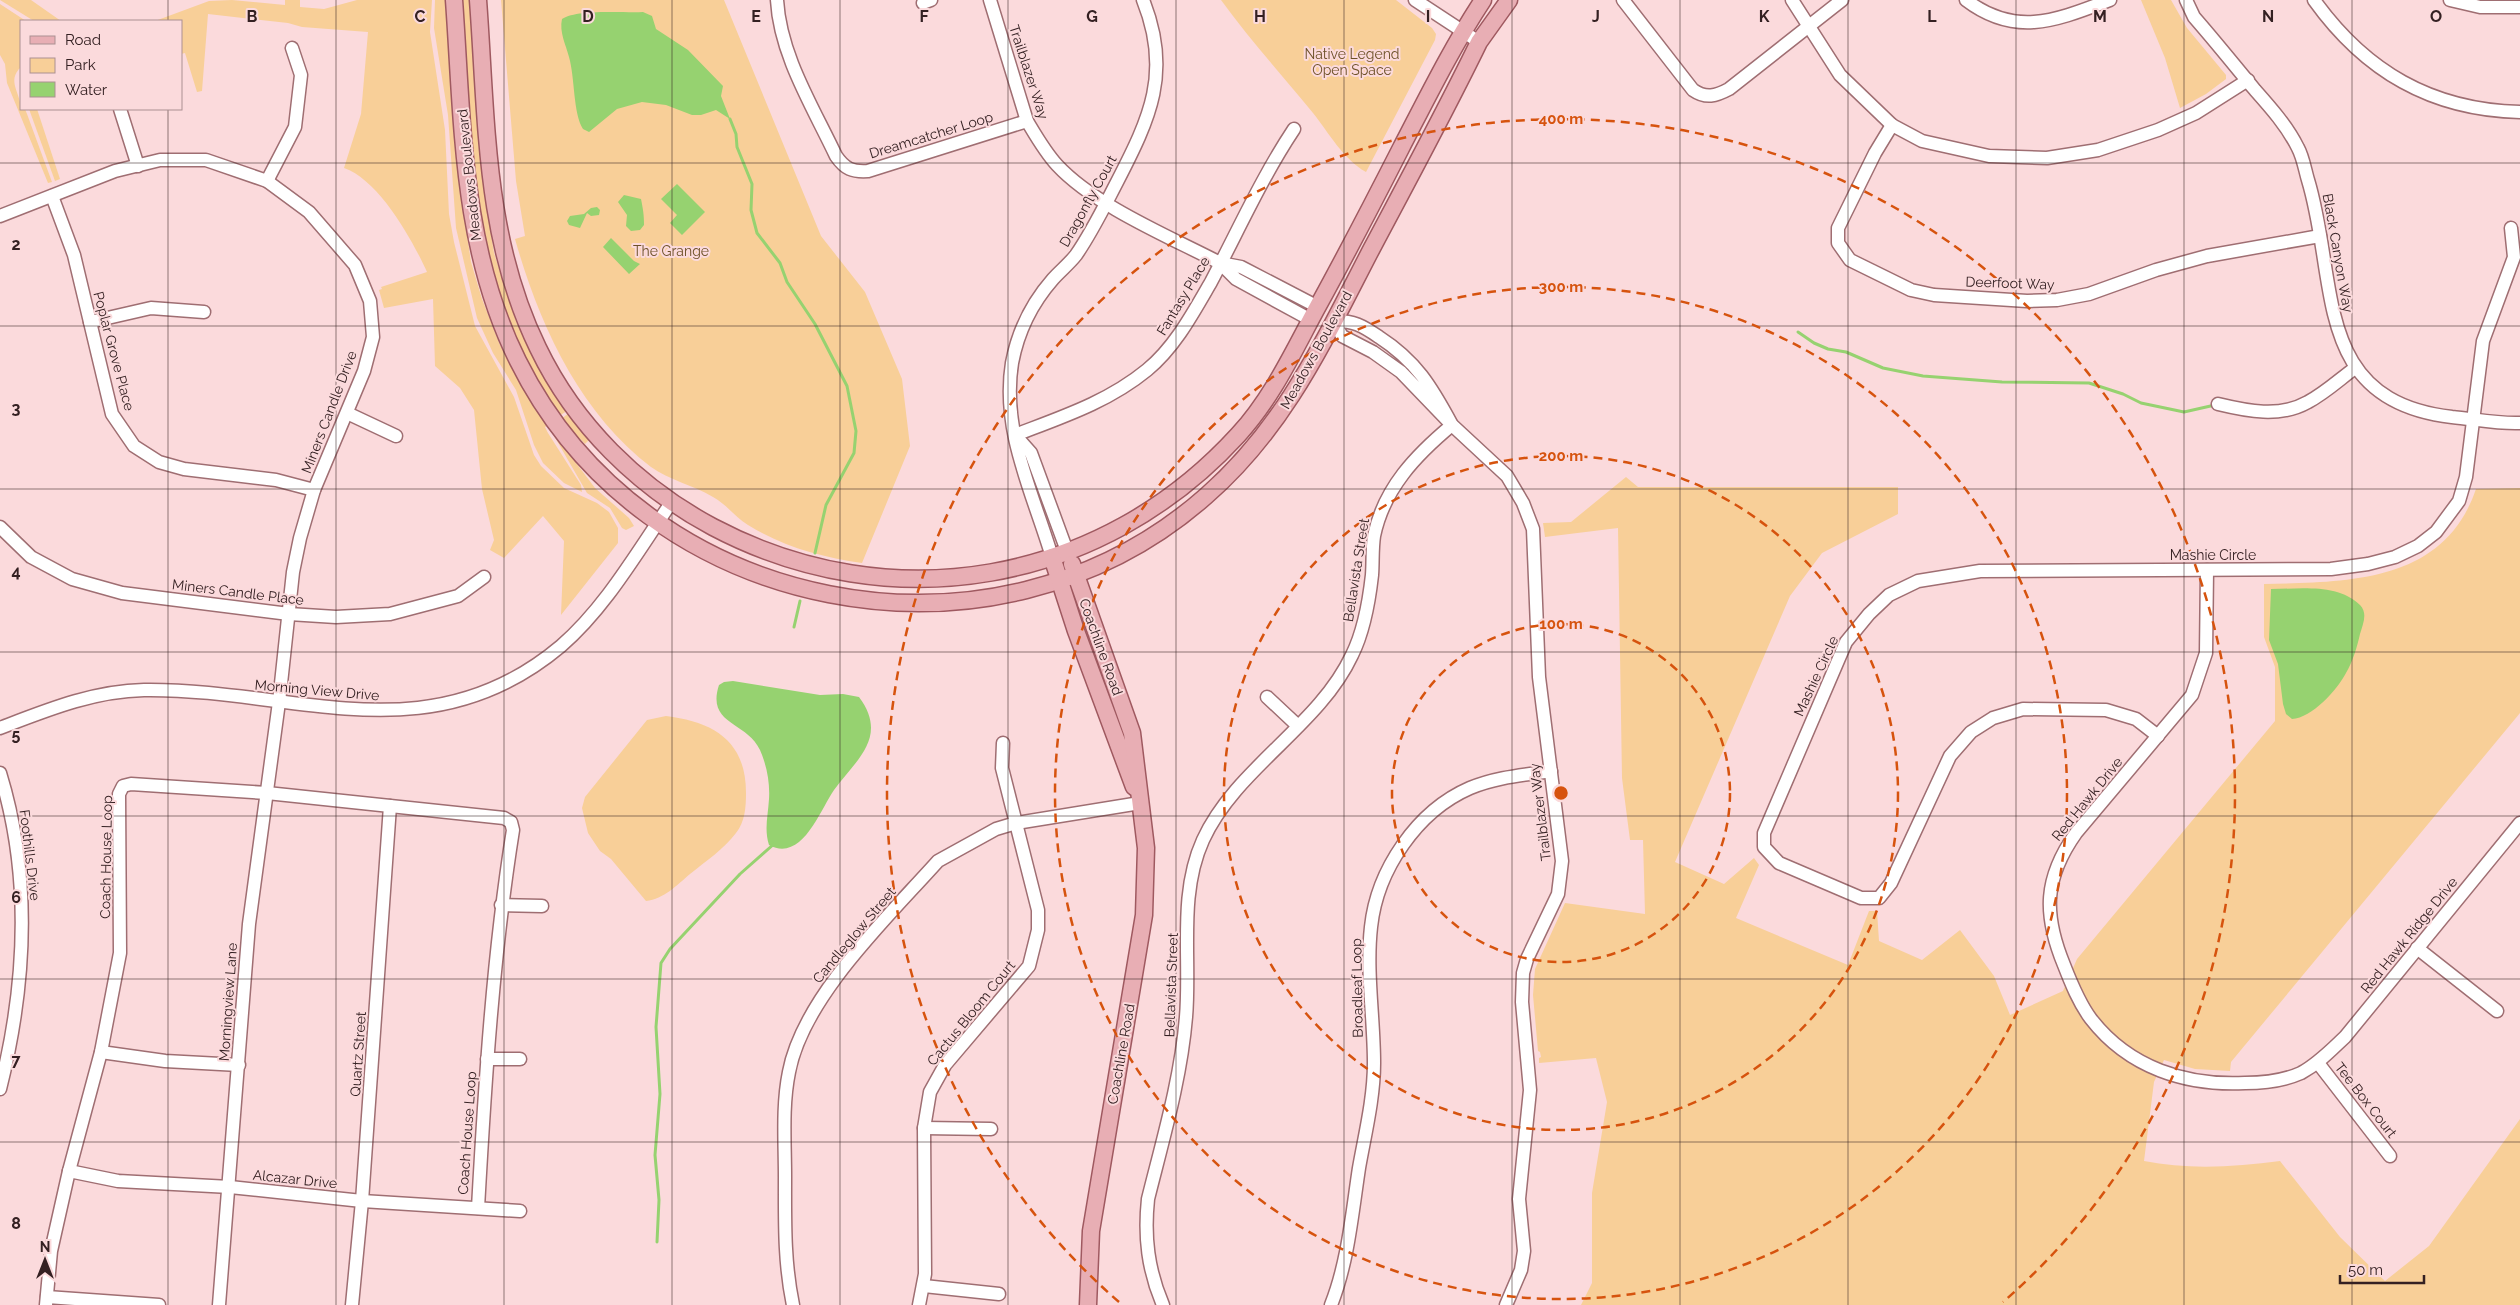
<svg xmlns="http://www.w3.org/2000/svg" width="2520" height="1305" viewBox="0 0 2520 1305" font-family="Raleway,sans-serif">
<style>
.green{fill:#f8cf98}
.water{fill:#96d270}
.lines{fill:none;stroke-linecap:round;stroke-linejoin:round}
.stream{stroke:#96d270;stroke-width:3}
.minor-casing{stroke:#9f6e72;stroke-width:15}
.major-casing{stroke:#9f5960;stroke-width:19}
.minor{stroke:#fff;stroke-width:12}
.major{stroke:#e8aeb4;stroke-width:16}
.grid{fill:none;stroke:#342022;stroke-width:1;stroke-opacity:0.55}
.ring{fill:none;stroke:#d6530e;stroke-width:2.5;stroke-dasharray:9 6}
.labels{text-anchor:middle;stroke-width:4;stroke-linejoin:round;paint-order:stroke}
.park-label{font-size:14px;fill:#6d5027;stroke:#fbdadc}
.street-label{font-size:14px;fill:#342022;stroke:#fbdadc}
.grid-label{font-size:16px;text-anchor:middle;font-weight:bold;fill:#342022;stroke:#fbdadc;stroke-width:4;stroke-linejoin:round;paint-order:stroke}
.centre{fill:#d6530e;stroke:#fbdadc;stroke-width:2.5}
.ring-label{font-size:15px;text-anchor:middle;font-weight:bold;fill:#d6530e;stroke:#fbdadc;stroke-width:4;stroke-linejoin:round;paint-order:stroke}
</style>
<rect width="100%" height="100%" fill="#fbdadc"/>
<!-- green -->
<g class="green">
<polygon points="0,0 31,0 61,21 34,21"/>
<path d="M232,0L285,5V0H300V7L324,9L357,0H432L430,32L445,130L449,214L454,242L475,326L514,397L534,455L541,466L564,488L597,503L609,512L618,528V543L561,615L564,541L543,516L504,558L490,550L494,540L482,489L474,410L460,388L435,366L433,299L384,308L379,290L382,289L381,287L427,272C412,239 379,180 344,168L361,114L368,32L302,27L288,23L208,14L202,91L197,92L185,53L181,54V21H155L209,1Z"/>
<polygon points="435,0 445,0 460,187 471,262 482,299 500,345 519,381 548,425 545,427 548,433 581,485 582,492 564,483 543,463 534,445 516,390 493,353 477,318 456,228 448,115 434,28"/>
<polygon points="459,0 469,0 484,190 494,253 517,324 542,372 567,411 559,416 505,321 478,222"/>
<path d="M501,0H724L821,236L865,292L902,379L910,446L862,563C821,557 784,547 748,525C735,517 726,504 713,497C693,485 669,480 651,467C579,412 539,324 515,239L525,236L516,181Z"/>
<path d="M1221,0H1396L1432,28L1436,34L1435,40L1366,172C1343,159 1329,133 1313,113C1282,75 1250,40 1221,0Z"/>
<polygon points="2141,0 2171,0 2187,28 2226,75 2226,79 2206,94 2180,108 2165,58"/>
<path d="M0,4L26,21H21V67C6,81 21,93 21,109H25L27,114L52,182L48,183L7,83L5,64L0,55Z"/>
<polygon points="29,109 37,109 60,179 55,181"/>
<polygon points="569,413 590,439 585,444 561,419"/>
<polygon points="549,427 595,488 629,518 634,526 626,530 622,528 610,508 587,493"/>
<path d="M1626,477L1638,487H1898V514L1822,553L1790,596L1675,862L1724,884L1754,858L1759,865L1736,918L1848,965L1869,911H1877L1879,941L1922,960L1960,930L1994,976L2010,1015L2063,991L2077,959L2275,721V667L2264,637V584C2349,582 2444,583 2476,489L2520,488V713L2231,1062L2230,1071L2195,1069L2164,1060L2154,1082L2144,1161C2188,1170 2235,1167 2280,1161L2340,1237L2385,1281L2429,1246L2520,1119V1305H1581L1592,1283V1193L1607,1102L1596,1058L1539,1063V1058L1541,1057L1540,1052L1538,1051L1533,995L1535,969L1565,903L1645,914L1643,840H1630L1622,778L1618,528L1545,537L1543,523L1571,522Z"/>
<path d="M666,716C714,722 746,741 746,793C746,807 745,822 736,833C724,849 706,861 690,874C677,885 664,899 646,901L611,859L600,851L588,833L582,808L585,797L647,720Z"/>
</g>
<!-- water -->
<g class="water">
<path d="M643,12L652,16L656,29L688,50L723,86L721,96L730,119L716,110L701,115H692L666,105L642,102L617,109L589,132L583,129C573,113 575,78 569,57C566,45 559,32 562,19C577,9 624,13 643,12Z"/>
<polygon points="677,184 705,212 682,235 670,223 677,215 661,199"/>
<path d="M624,195L641,199C643,209 644,215 644,225L640,230L631,231L626,226L627,215L618,202Z"/>
<polygon points="597,207 600,210 599,215 591,216 587,213 580,228 569,225 567,221 570,216 584,214 591,208"/>
<polygon points="611,238 634,261 640,264 629,274 603,247"/>
<path d="M2271,589C2299,589 2338,583 2360,605C2368,613 2363,624 2360,634C2357,647 2353,661 2346,673C2337,690 2312,718 2292,719L2286,714L2283,704L2278,664L2269,640Z"/>
<path d="M733,681L820,695L843,694L859,697C889,737 856,760 834,790C820,810 802,863 769,845C764,829 768,816 769,799C770,783 767,766 760,750C747,721 706,725 719,685L724,682Z"/>
</g>
<g class="lines">
<!-- stream -->
<g class="stream">
<polyline points="730,119 736,134 737,147 752,184 751,210 757,233 780,263 787,282 815,324 847,386 856,431 854,453 826,505 815,553"/>
<polyline points="1798,332 1814,343 1828,349 1846,352 1883,368 1923,376 2002,382 2089,383 2123,394 2141,403 2184,412 2215,405"/>
<polyline points="794,627 800,601"/>
<polyline points="657,1242 659,1200 655,1155 660,1094 656,1027 661,963 670,949 740,874 774,844"/>
</g>
<!-- minor casing -->
<g class="minor-casing">
<g id="minor">
<path d="M777,0C780,55 813,107 836,156C845,169 852,172 868,171L1027,121"/>
<path d="M990,0L1027,121C1036,136 1045,152 1057,165C1095,206 1170,237 1220,263L1236,279L1311,320"/>
<polyline points="1415,0 1479,42"/>
<path d="M1623,0L1693,90C1706,99 1716,96 1729,89L1842,0"/>
<polyline points="1792,0 1840,75 1892,125 1922,141 1989,156 2047,158 2098,150 2158,130 2196,113 2248,80"/>
<path d="M1966,0C2016,38 2057,20 2110,0"/>
<path d="M2186,0L2194,17C2215,41 2235,66 2255,90C2271,108 2287,126 2298,148C2303,157 2305,170 2308,180C2339,282 2311,401 2452,417C2474,419 2498,424 2520,423"/>
<path d="M2314,0C2365,71 2431,110 2520,112"/>
<polyline points="2450,0 2480,7 2520,7"/>
<polyline points="923,3 931,0"/>
<polyline points="120,109 138,166"/>
<polyline points="1892,125 1875,153 1838,228 1838,243 1850,260 1911,290 1934,295 2027,301 2057,300 2089,294 2156,270 2207,256 2320,236"/>
<polyline points="267,181 295,127 301,75 292,48"/>
<polyline points="52,196 74,255 112,414 134,446 159,462 184,469 276,480 314,490"/>
<polyline points="0,216 115,171 160,160 206,160 267,181 309,212 355,265 370,301 373,337 364,371 314,490 300,538 293,572 279,702 249,924 219,1305"/>
<polyline points="1220,263 1241,267 1318,307"/>
<polyline points="90,322 151,308 204,312"/>
<path d="M2218,404C2247,411 2280,418 2308,402C2325,393 2340,379 2355,368"/>
<polyline points="347,413 396,436"/>
<path d="M1452,425C1431,386 1416,361 1379,337C1363,326 1353,320 1333,321L1342,336L1373,352L1401,372L1452,425L1507,476L1523,503L1533,529L1539,677L1562,861L1558,894L1527,959L1523,973L1522,1002L1530,1090L1519,1199L1524,1251L1521,1270L1506,1305"/>
<path d="M1015,435C1062,417 1108,402 1147,370C1175,347 1193,313 1211,282C1238,231 1262,177 1294,129"/>
<polyline points="1015,435 1031,453 1067,551"/>
<polyline points="0,527 31,557 72,579 122,593 289,614 336,617 390,614 458,596 484,577"/>
<path d="M1052,557C1033,493 1001,431 1012,363C1018,331 1031,304 1053,279C1060,271 1069,264 1076,255C1092,232 1104,207 1117,182C1150,118 1172,72 1143,0"/>
<path d="M2207,570L2206,653L2192,695L2076,833C2044,878 2043,914 2064,965C2071,983 2079,1003 2091,1019C2129,1068 2186,1086 2245,1083C2264,1083 2283,1081 2301,1073C2318,1064 2331,1050 2345,1037L2520,823"/>
<polyline points="1267,697 1298,726"/>
<path d="M0,728C47,710 93,691 144,690C294,688 428,758 561,646C606,607 637,552 671,503"/>
<polyline points="2158,736 2136,719 2106,710 2023,709 1993,718 1971,732 1950,756 1891,883 1879,898 1861,898 1779,863 1764,847 1764,833 1846,642 1869,614 1889,595 1918,581 1980,571 2331,569 2368,564 2395,557 2418,546 2436,532 2459,501 2466,477 2483,341 2514,257 2511,228"/>
<path d="M0,773C32,877 26,985 0,1089"/>
<polyline points="501,905 542,906"/>
<polyline points="2417,948 2497,1011"/>
<polyline points="101,1052 165,1061 239,1065"/>
<polyline points="487,1059 520,1059"/>
<polyline points="2318,1063 2390,1156"/>
<polyline points="924,1128 991,1129"/>
<polyline points="69,1171 118,1181 230,1187 362,1201 520,1211"/>
<polyline points="924,1286 999,1294"/>
<polyline points="47,1297 159,1305"/>
<path d="M46,1305L51,1251L69,1171L101,1052L120,953L119,794L123,786L131,784L267,793L504,818L511,822L513,830C493,955 485,1082 478,1208"/>
<polyline points="352,1305 362,1201 390,806"/>
<path d="M793,1305C784,1262 785,1221 785,1177C785,1142 782,1106 789,1072C803,997 888,917 938,861L996,829L1016,823L1140,803"/>
<polyline points="919,1305 925,1274 924,1128 930,1092 945,1065 1029,966 1038,930 1038,910 1002,768 1003,743"/>
<path d="M1163,1305C1148,1270 1144,1237 1148,1199C1163,1139 1181,1078 1186,1017C1191,958 1178,895 1203,840C1236,768 1319,726 1352,655C1364,631 1369,602 1372,575C1373,562 1372,549 1374,536C1384,488 1416,455 1452,425"/>
<path d="M1331,1305C1348,1262 1352,1214 1359,1168C1365,1134 1374,1098 1374,1063C1374,1018 1366,972 1371,927C1377,870 1417,811 1470,788C1496,777 1524,775 1551,771"/>
</g>
</g>
<!-- major casing -->
<g class="major-casing">
<g id="major">
<path d="M454,0C463,124 461,247 518,361C644,615 993,684 1206,496C1286,426 1324,340 1372,248C1408,180 1445,112 1479,42L1509,0"/>
<path d="M478,0C487,120 484,238 538,348C575,425 638,487 713,527C891,621 1101,585 1238,435C1273,397 1294,350 1318,306C1347,253 1374,201 1401,148C1427,98 1452,47 1483,0"/>
<polyline points="1052,557 1076,631 1134,787"/>
<polyline points="1072,564 1132,733 1146,848 1144,915 1091,1231 1088,1305"/>
</g>
</g>
<!-- minor -->
<use href="#minor" class="minor"/>
<!-- major -->
<use href="#major" class="major"/>
</g>
<!-- grid -->
<path class="grid" d="M168,0V21M336,0V1305M504,0V1305M672,0V1305M840,0V1305M1008,0V1305M1176,0V1305M1344,0V1305M1512,0V1305M1680,0V1305M1848,0V1305M2016,0V1305M2184,0V1305M2352,0V1305M168,109V1305M0,163H2520M0,326H2520M0,489H2520M0,652H2520M0,816H2520M0,979H2520M0,1142H2520"/>
<!-- distance rings -->
<g class="ring">
<circle cx="1561" cy="793" r="169"/>
<circle cx="1561" cy="793" r="337"/>
<circle cx="1561" cy="793" r="506"/>
<path d="M1119 1302A674 674 0 1 1 2003 1302"/>
</g>
<g class="labels">
<!-- park labels -->
<g class="park-label">
<text x="1352" y="59">Native Legend<tspan x="1352" dy="16">Open Space</tspan></text>
<text x="671" y="256">The Grange</text>
</g>
<!-- street labels -->
<g class="street-label">
<text transform="translate(1029 72) rotate(72)" y="5">Trailblazer Way</text>
<text transform="translate(931 135) rotate(-17)" y="5">Dreamcatcher Loop</text>
<text transform="translate(469 175) rotate(-96)" y="5">Meadows Boulevard</text>
<text transform="translate(1088 201) rotate(-61)" y="5">Dragonfly Court</text>
<text transform="translate(2338 253) rotate(80)" y="5">Black Canyon Way</text>
<text transform="translate(2010 283) rotate(2)" y="5">Deerfoot Way</text>
<text transform="translate(1183 296) rotate(-59)" y="5">Fantasy Place</text>
<text transform="translate(1316 350) rotate(-61)" y="5">Meadows Boulevard</text>
<text transform="translate(114 351) rotate(75)" y="5">Poplar Grove Place</text>
<text transform="translate(329 412) rotate(-69)" y="5">Miners Candle Drive</text>
<text x="2213" y="560">Mashie Circle</text>
<text transform="translate(1356 570) rotate(-81)" y="5">Bellavista Street</text>
<text transform="translate(238 592) rotate(7)" y="5">Miners Candle Place</text>
<text transform="translate(1101 647) rotate(70)" y="5">Coachline Road</text>
<text transform="translate(1816 676) rotate(-65)" y="5">Mashie Circle</text>
<text transform="translate(317 690) rotate(5)" y="5">Morning View Drive</text>
<text transform="translate(2087 799) rotate(-51)" y="5">Red Hawk Drive</text>
<text transform="translate(1540 812) rotate(-97)" y="5">Trailblazer Way</text>
<text transform="translate(30 855) rotate(83)" y="5">Foothills Drive</text>
<text transform="translate(106 857) rotate(-89)" y="5">Coach House Loop</text>
<text transform="translate(854 935) rotate(-50)" y="5">Candleglow Street</text>
<text transform="translate(2409 935) rotate(-51)" y="5">Red Hawk Ridge Drive</text>
<text transform="translate(1171 985) rotate(-88)" y="5">Bellavista Street</text>
<text transform="translate(1357 988) rotate(-91)" y="5">Broadleaf Loop</text>
<text transform="translate(228 1002) rotate(-86)" y="5">Morningview Lane</text>
<text transform="translate(971 1013) rotate(-51)" y="5">Cactus Bloom Court</text>
<text transform="translate(358 1054) rotate(-86)" y="5">Quartz Street</text>
<text transform="translate(1121 1054) rotate(-80)" y="5">Coachline Road</text>
<text transform="translate(2366 1100) rotate(52)" y="5">Tee Box Court</text>
<text transform="translate(467 1133) rotate(-86)" y="5">Coach House Loop</text>
<text transform="translate(295 1179) rotate(6)" y="5">Alcazar Drive</text>
</g>
</g>
<g class="grid-label">
<text x="252" y="22">B</text>
<text x="420" y="22">C</text>
<text x="588" y="22">D</text>
<text x="756" y="22">E</text>
<text x="924" y="22">F</text>
<text x="1092" y="22">G</text>
<text x="1260" y="22">H</text>
<text x="1428" y="22">I</text>
<text x="1596" y="22">J</text>
<text x="1764" y="22">K</text>
<text x="1932" y="22">L</text>
<text x="2100" y="22">M</text>
<text x="2268" y="22">N</text>
<text x="2436" y="22">O</text>
<text x="16" y="250">2</text>
<text x="16" y="414">3</text>
<text x="16" y="577">4</text>
<text x="16" y="740">5</text>
<text x="16" y="903">6</text>
<text x="16" y="1066">7</text>
<text x="16" y="1229">8</text>
</g>
<circle cx="1561" cy="793" r="8" class="centre"/>
<g class="ring-label">
<text x="1561" y="124">400 m</text>
<text x="1561" y="292">300 m</text>
<text x="1561" y="461">200 m</text>
<text x="1561" y="629">100 m</text>
</g>
<!-- legend -->
<rect x="20" y="20" width="162" height="90" fill="#fbdadc" stroke="#ab9092"/>
<rect x="30" y="36" width="25" height="8" fill="#e8aeb4" stroke="#ab9092"/>
<text x="65" y="45" font-size="15" fill="#342022">Road</text>
<rect x="30" y="58" width="25" height="15" fill="#f8cf98" stroke="#ab9092"/>
<text x="65" y="70" font-size="15" fill="#342022">Park</text>
<rect x="30" y="82" width="25" height="15" fill="#96d270" stroke="#ab9092"/>
<text x="65" y="95" font-size="15" fill="#342022">Water</text>
<!-- north arrow -->
<g transform="translate(45 1260)" stroke="#fbdadc" stroke-width="4" paint-order="stroke">
<path d="M0-4L9 19L0 12L-9 19Z" fill="#342022"/>
<text y="-8" font-size="14" font-weight="bold" text-anchor="middle" fill="#342022">N</text>
</g>
<!-- scale -->
<path d="M2340 1275v8h84v-8" fill="none" stroke="#342022" stroke-width="2.5"/>
<text x="2348" y="1275" font-size="15" fill="#342022" stroke="#fbdadc" stroke-width="4" paint-order="stroke">50 m</text>
</svg>
